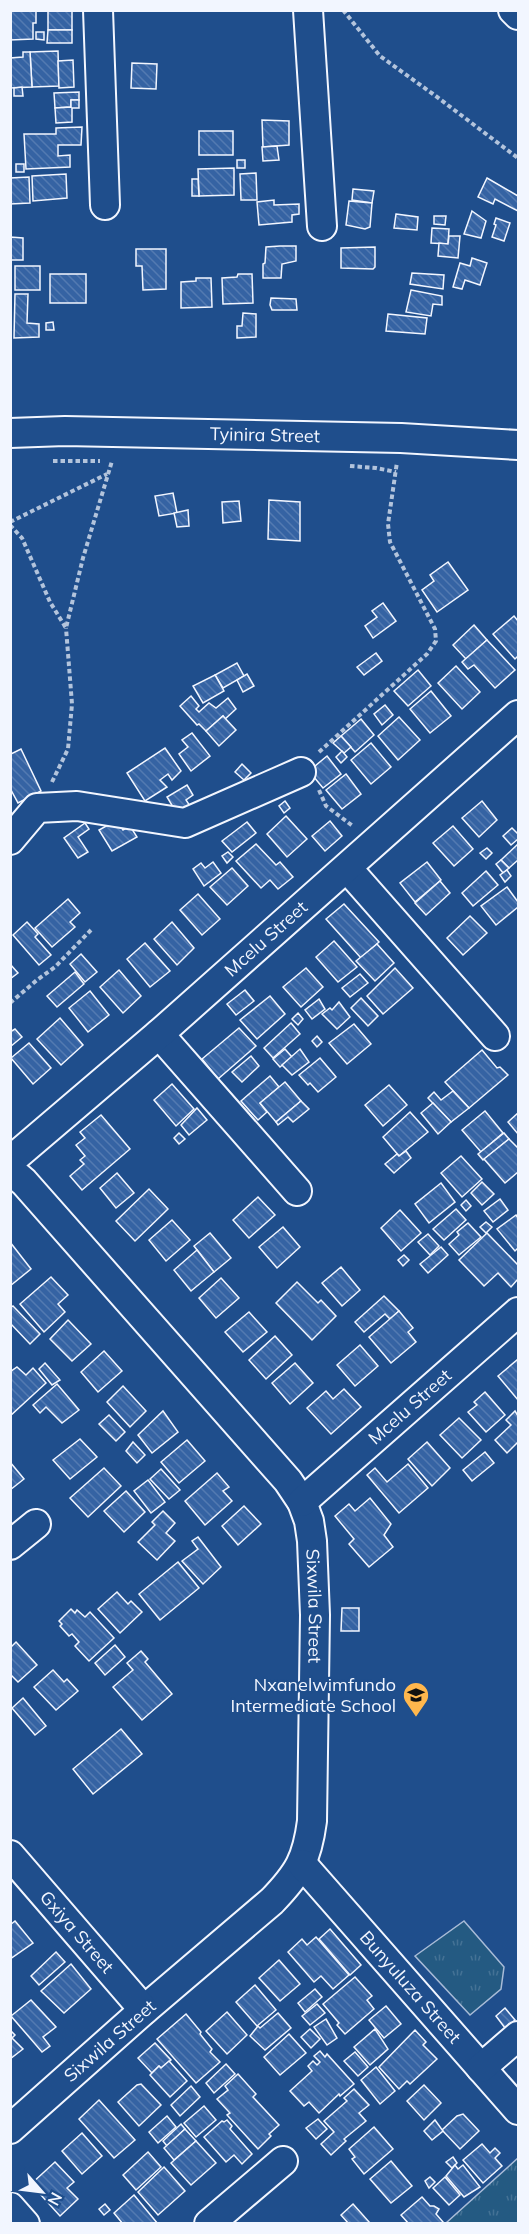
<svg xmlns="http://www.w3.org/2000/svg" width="529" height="2234" viewBox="0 0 529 2234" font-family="Mulish,sans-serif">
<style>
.park{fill:url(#park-tufts);stroke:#a8bbd7;stroke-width:1.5}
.building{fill:url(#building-back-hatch);stroke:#f2f6ff;stroke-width:1.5}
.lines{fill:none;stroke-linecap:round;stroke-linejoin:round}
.minor-casing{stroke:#f2f6ff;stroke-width:32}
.path{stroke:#b3c4dc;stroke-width:4;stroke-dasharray:4.5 3;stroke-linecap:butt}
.minor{stroke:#1f4e8c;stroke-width:28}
.labels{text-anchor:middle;stroke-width:4.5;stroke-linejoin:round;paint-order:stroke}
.street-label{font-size:18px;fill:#f2f6ff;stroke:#1f4e8c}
.poi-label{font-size:18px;fill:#f2f6ff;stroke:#1f4e8c;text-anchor:end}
</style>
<defs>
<pattern id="park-tufts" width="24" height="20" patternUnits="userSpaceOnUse" patternTransform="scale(1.5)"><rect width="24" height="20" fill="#245a82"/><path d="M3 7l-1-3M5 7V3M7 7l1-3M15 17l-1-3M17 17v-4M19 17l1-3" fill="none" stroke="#447295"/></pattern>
<pattern id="building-back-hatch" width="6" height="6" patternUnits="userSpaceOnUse" patternTransform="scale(1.5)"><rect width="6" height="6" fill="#3563a3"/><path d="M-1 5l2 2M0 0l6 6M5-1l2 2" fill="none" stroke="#537ab1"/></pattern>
</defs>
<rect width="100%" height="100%" fill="#1f4e8c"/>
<!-- park -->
<g class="park">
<polygon points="464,1921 504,1967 501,1989 470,2015 415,1956"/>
<polygon points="518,2158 518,2223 446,2223"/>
</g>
<!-- building -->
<g class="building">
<polygon points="10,10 36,10 36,23 33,23 33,39 10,40"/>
<rect x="48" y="10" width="24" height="20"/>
<polygon points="48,30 72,30 72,43 47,43"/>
<polygon points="36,32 44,32 44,40 36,39"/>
<polygon points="58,51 59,86 32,87 30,52"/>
<polygon points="23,52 30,52 32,87 10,88 10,58 23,57"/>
<polygon points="73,60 74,87 59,88 58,61"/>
<polygon points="132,63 157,64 156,89 131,88"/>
<polygon points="22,87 23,96 14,96 14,88"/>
<polygon points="79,92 79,100 71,100 71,107 55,108 54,93"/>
<polygon points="71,100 79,100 79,108 72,108 72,122 56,123 55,108 71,107"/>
<polygon points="262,120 289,121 289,145 263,147"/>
<polygon points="82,127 81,145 58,145 58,156 70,155 70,167 26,169 24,134 56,134 56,128"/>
<rect x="199" y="131" width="34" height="24"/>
<polygon points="277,146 279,160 263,161 262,147"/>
<rect x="237" y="160" width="8" height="8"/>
<rect x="16" y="164" width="8" height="8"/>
<polygon points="234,168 234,195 199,196 198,169"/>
<polygon points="256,173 257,200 241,200 240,174"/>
<polygon points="66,174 67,198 33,201 32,176"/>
<polygon points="29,177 30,203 10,204 10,178"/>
<polygon points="487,178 518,196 518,211 495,199 493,204 478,197"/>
<polygon points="192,179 198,179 199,196 192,196"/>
<polygon points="353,189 374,191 372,203 352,200"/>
<polygon points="274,200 274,205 299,204 299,214 292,215 292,222 259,225 257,202"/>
<polygon points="349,201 372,203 370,227 365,229 346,225"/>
<polygon points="472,211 486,221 481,238 464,234"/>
<polygon points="396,214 418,217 417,230 394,228"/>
<polygon points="434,216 446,216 445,225 434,224"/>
<polygon points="496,218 510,223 504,241 492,237 496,225 494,224"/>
<polygon points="432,228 449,229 448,244 431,243"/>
<polygon points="449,236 460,236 458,258 438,256 439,243 448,244"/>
<polygon points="10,237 23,238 23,260 10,260"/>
<polygon points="280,246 296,246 296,261 282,264 281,278 263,278 263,264 265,263 266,247"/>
<polygon points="375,247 375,267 373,269 341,268 341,248"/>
<polygon points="136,249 166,249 166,289 143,290 142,266 136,266"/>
<polygon points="472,258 487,263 480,285 465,280 462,289 453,287 460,263 470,266"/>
<rect x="15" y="266" width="25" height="24"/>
<polygon points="412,273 444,275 443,289 410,284"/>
<rect x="50" y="274" width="36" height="29"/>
<polygon points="238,274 252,274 253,303 223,304 222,278 237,277"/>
<polygon points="196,278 211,278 212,307 181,308 181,282 196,281"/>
<polygon points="411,290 442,296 442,305 433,304 431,316 406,312"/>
<polygon points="15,294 28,294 27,323 39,324 39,337 14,338"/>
<polygon points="271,298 296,299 297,310 272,310 270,305"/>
<polygon points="243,313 256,314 256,337 237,338 237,326 242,326"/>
<polygon points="388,314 427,318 425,334 386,331"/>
<polygon points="53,322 54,330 46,330 46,323"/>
<polygon points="173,493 177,513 159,516 155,496"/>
<polygon points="269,500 300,502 300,541 268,539"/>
<polygon points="239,501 241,521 223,523 222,502"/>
<polygon points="188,510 189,526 177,527 174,513"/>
<polygon points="448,562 468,590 437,612 422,590 434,581 430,575"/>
<polygon points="383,603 396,621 373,638 365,626 377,617 372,611"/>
<polygon points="514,616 518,621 518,656 515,659 493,634"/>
<polygon points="474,625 487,640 466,659 453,645"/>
<polygon points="487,640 515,670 495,688 474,665 468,669 462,662"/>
<polygon points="376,653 382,661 364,675 357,667"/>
<polygon points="237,663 244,676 223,688 215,675"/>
<polygon points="456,666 480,692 462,709 438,683"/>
<polygon points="418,670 431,686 408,706 394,691"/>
<polygon points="247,674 254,686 243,692 237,680"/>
<polygon points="215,675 224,691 203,703 193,686"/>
<polygon points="431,691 451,716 430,733 410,709"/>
<polygon points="191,696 199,706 196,709 199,712 209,703 216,708 228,698 236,709 225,719 223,716 206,731 199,724 197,725 180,706"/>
<polygon points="385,705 393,715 382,725 374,714"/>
<polygon points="223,716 236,730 219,746 206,731"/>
<polygon points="399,717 420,740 398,760 378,736"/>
<polygon points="361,719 374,735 355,752 341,736"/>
<polygon points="192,733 210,756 191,771 179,754 188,747 182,740"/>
<polygon points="341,736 351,747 344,753 333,743"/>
<polygon points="371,743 391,767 371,784 351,760"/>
<polygon points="165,748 181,771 172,780 168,774 160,780 167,787 145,801 127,773"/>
<polygon points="21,749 41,791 18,803 10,788 10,752 11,754"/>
<polygon points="342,751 347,757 341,763 336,757"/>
<polygon points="327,756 341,774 323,788 309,771"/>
<polygon points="242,764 251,773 244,780 235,772"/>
<polygon points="346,774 361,794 342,809 326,790"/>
<polygon points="187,785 193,795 186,800 192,809 179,817 167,797"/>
<polygon points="285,801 290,808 284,813 279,806"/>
<polygon points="482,801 497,820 479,837 462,818"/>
<polygon points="286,816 307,839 287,857 267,834"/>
<polygon points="117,820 123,830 130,826 137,837 112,851 99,830"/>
<polygon points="330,821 342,836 325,851 312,836"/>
<polygon points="247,822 256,833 232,852 222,841"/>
<polygon points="85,823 89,829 78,837 88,852 78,858 64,838"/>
<polygon points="453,826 473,849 454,866 433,843"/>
<polygon points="512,828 518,834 518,839 511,845 503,836"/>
<polygon points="256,844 276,865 280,862 293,877 278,889 270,880 261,888 236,861"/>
<polygon points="518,844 518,860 509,868 501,860"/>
<polygon points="487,848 492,853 486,859 480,853"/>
<polygon points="228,852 233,857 227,863 222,856"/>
<polygon points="501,860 509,868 503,873 496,864"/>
<polygon points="213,862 221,873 204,886 193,869 201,863 205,868"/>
<polygon points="427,862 441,880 415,902 400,883"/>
<polygon points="232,868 248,886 227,905 210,887"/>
<polygon points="507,870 511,876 505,882 500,875"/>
<polygon points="486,871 498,885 473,906 462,893"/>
<polygon points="440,881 450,893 426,915 415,903"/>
<polygon points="507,887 518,902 518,907 496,925 481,906"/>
<polygon points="198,894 220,919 202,935 180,910"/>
<polygon points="68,899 80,913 70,922 75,927 52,947 35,928"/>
<polygon points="344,904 379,942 361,958 326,919"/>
<polygon points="470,916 487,933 463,955 447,938"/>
<polygon points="27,922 38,934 35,937 51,955 39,965 13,935"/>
<polygon points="172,922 194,948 177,965 154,939"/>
<polygon points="334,941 357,967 338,982 316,957"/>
<polygon points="145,943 170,971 150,987 127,959"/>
<polygon points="377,944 394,963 375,981 356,961"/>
<polygon points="81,954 97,972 85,982 70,964"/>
<polygon points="10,964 18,973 10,979"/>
<polygon points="306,968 323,987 301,1007 283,987"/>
<polygon points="395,968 413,988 383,1014 367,996"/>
<polygon points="119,970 141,996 123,1013 100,987"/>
<polygon points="75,972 84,984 57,1007 47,996"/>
<polygon points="360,974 368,983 350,997 342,988"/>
<polygon points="245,990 254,1001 236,1015 227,1004"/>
<polygon points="90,991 109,1015 88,1032 69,1008"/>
<polygon points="270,996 285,1014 257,1039 240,1020"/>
<polygon points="361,998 378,1016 368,1026 351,1008"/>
<polygon points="319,999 325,1009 312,1019 305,1010"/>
<polygon points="339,1002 350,1017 337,1029 322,1014 330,1008 332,1010"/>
<polygon points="298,1013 303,1019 298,1025 292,1019"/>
<polygon points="60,1018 83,1045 61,1065 37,1039"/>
<polygon points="291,1023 300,1034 273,1058 264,1048"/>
<polygon points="354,1024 371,1044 347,1064 329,1043"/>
<polygon points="239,1028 256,1046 218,1079 202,1059"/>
<polygon points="15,1029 22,1037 10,1047 10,1032"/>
<polygon points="317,1036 322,1042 317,1047 312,1041"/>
<polygon points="29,1043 51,1068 33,1084 11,1058"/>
<polygon points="285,1049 292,1057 280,1067 273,1059"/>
<polygon points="300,1049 309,1062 292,1075 282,1065"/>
<polygon points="482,1050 497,1068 500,1067 508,1075 469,1108 445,1082"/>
<polygon points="251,1056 259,1066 242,1082 232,1072"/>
<polygon points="320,1058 336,1077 318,1092 310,1083 308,1085 299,1075"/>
<polygon points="270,1076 279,1087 260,1103 267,1112 258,1120 241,1101"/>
<polygon points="285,1082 301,1101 276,1122 260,1103"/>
<polygon points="172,1084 194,1109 176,1126 154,1100"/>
<polygon points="389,1085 407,1105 383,1126 365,1105"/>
<polygon points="453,1091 469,1108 451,1122 428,1098 434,1092 441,1100"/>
<polygon points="301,1101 309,1109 293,1122 288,1117 278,1125 276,1122"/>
<polygon points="433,1103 451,1122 438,1134 421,1113"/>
<polygon points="197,1108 207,1120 189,1135 181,1125"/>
<polygon points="485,1111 503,1133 481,1152 462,1130"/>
<polygon points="410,1112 428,1132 399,1156 383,1137"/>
<polygon points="518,1113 518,1134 508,1122"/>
<polygon points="101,1115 130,1149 82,1190 70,1176 84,1164 80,1160 85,1156 76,1145 85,1138 80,1132"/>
<polygon points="179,1133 185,1139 179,1144 174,1138"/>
<polygon points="504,1133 509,1139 483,1160 478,1154"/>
<polygon points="509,1139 518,1148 518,1172 505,1183 484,1159"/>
<polygon points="406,1151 411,1158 394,1173 385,1164 397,1154 399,1156"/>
<polygon points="461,1156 482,1179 462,1197 441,1173"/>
<polygon points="117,1173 134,1193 116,1208 100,1188"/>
<polygon points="482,1182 494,1194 482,1205 471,1193"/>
<polygon points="441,1183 455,1202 429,1223 415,1204"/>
<polygon points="149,1189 168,1209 135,1241 116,1221"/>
<polygon points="258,1197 275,1215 249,1238 233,1220"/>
<polygon points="500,1199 508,1210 493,1222 484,1211"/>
<polygon points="466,1200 471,1206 466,1211 461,1205"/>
<polygon points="456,1209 466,1220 444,1240 433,1229"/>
<polygon points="400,1210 421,1233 401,1251 381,1228"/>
<polygon points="516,1215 518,1218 518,1248 515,1251 497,1229"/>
<polygon points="172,1220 190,1240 166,1261 149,1240"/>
<polygon points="486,1222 492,1227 486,1233 480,1227"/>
<polygon points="468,1223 481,1237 459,1255 449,1244 459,1235 457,1232"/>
<polygon points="283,1227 300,1247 277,1268 259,1247"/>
<polygon points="210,1233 231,1258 214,1272 194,1246"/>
<polygon points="487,1233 518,1265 518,1279 511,1287 498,1273 484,1286 459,1260"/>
<polygon points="428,1234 439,1246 430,1255 418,1242"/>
<polygon points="10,1242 31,1269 10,1286"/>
<polygon points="441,1247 448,1255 428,1273 420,1264"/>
<polygon points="197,1250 214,1272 191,1291 174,1270"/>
<polygon points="404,1255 409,1260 403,1266 398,1260"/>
<polygon points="341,1267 360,1290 342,1306 322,1283"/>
<polygon points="51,1277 68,1295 58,1304 65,1312 44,1332 20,1304"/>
<polygon points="221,1278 239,1298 216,1318 199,1298"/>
<polygon points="297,1282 318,1303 321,1300 336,1316 312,1340 276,1303"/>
<polygon points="384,1296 399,1311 390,1319 385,1314 364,1332 355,1322"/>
<polygon points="13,1306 40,1334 30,1344 10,1323 10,1308"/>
<polygon points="399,1311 413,1328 408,1332 416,1342 391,1363 369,1337"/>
<polygon points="249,1312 267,1332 243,1352 225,1332"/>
<polygon points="68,1320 91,1344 72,1361 50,1339"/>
<polygon points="275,1336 292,1355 266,1379 249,1360"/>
<polygon points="360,1345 378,1366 355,1386 337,1365"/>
<polygon points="104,1351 122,1371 98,1392 81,1372"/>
<polygon points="517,1360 518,1362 518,1400 498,1376"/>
<polygon points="45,1363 60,1380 52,1385 39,1369"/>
<polygon points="295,1363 313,1383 290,1404 272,1383"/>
<polygon points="17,1367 26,1375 33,1368 46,1383 10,1416 10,1372"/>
<polygon points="57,1384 79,1410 62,1423 46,1407 40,1413 33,1405"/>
<polygon points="123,1386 146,1411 130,1427 107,1402"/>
<polygon points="344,1389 361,1407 331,1434 307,1408 326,1391 333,1399"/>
<polygon points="485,1392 505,1415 486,1432 468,1412 477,1405 474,1402"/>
<polygon points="163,1411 178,1432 152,1453 138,1435"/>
<polygon points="515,1411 518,1416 518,1442 507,1453 495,1440 511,1425 506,1420"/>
<polygon points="109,1415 125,1432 116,1441 99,1424"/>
<polygon points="459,1418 481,1440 462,1458 440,1435"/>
<polygon points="80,1439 97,1457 70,1479 53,1460"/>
<polygon points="187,1440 205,1461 179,1483 161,1462"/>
<polygon points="133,1442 145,1455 137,1463 126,1451"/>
<polygon points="427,1442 450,1468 432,1486 408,1459"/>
<polygon points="485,1452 494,1463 472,1481 463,1470"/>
<polygon points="10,1462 24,1479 10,1490"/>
<polygon points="408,1464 428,1488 399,1513 367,1475 375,1468 387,1482"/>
<polygon points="104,1468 121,1486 88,1517 70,1498"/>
<polygon points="161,1469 180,1490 169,1499 150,1479"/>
<polygon points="217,1473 229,1487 223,1491 232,1501 205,1525 185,1501"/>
<polygon points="148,1480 165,1502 151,1513 134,1491"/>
<polygon points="126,1491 145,1512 124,1532 104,1511"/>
<polygon points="370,1498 391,1524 384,1535 393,1547 369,1567 349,1544 354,1539 335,1516 349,1504 355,1511"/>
<polygon points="244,1506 261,1524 238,1545 222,1526"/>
<polygon points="163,1511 175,1523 166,1533 175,1541 157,1560 138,1542 155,1525 152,1522"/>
<polygon points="198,1537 221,1567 203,1584 182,1561 198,1549 192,1541"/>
<polygon points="178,1562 199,1588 160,1620 139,1594"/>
<polygon points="117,1592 128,1604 131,1601 142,1612 120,1633 98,1609"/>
<polygon points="342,1608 359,1608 359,1631 341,1631"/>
<polygon points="71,1609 75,1613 77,1610 85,1617 90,1612 114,1638 89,1661 75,1646 79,1642 72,1634 69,1636 60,1626 62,1624 59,1621"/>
<polygon points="16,1642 37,1665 18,1682 10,1674 10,1648"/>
<polygon points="115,1645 125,1657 105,1675 95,1663"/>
<polygon points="141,1651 148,1659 145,1662 172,1694 142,1720 113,1687 133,1670 127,1663"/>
<polygon points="53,1670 64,1682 67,1679 78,1691 56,1710 34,1687"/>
<polygon points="23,1698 46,1726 35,1735 12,1708"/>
<polygon points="121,1729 142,1754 93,1794 73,1769"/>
<polygon points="15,1921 33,1943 10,1959 10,1925"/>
<polygon points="330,1929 361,1965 350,1975 319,1939"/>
<polygon points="316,1937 349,1975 333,1989 321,1976 314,1982 288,1952 302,1939 307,1945"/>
<polygon points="56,1952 65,1962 39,1985 31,1976"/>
<polygon points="279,1960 300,1984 280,2001 259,1978"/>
<polygon points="71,1964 91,1989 64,2013 41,1991"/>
<polygon points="355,1977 372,1996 367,2000 374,2009 345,2034 337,2025 339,2023 323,2004"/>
<polygon points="255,1985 276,2010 257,2026 236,2002"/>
<polygon points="315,1989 322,1997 305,2012 298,2003"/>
<polygon points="31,2000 56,2027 43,2037 50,2046 42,2052 11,2016"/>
<polygon points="317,2004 325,2013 310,2025 302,2016"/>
<polygon points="386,2006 401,2024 384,2038 369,2020"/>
<polygon points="505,2008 515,2020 505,2028 496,2016"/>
<polygon points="227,2012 247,2035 227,2054 206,2031"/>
<polygon points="278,2013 291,2028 265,2050 250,2036 258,2026 260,2028"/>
<polygon points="186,2014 201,2032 200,2034 212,2049 210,2052 220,2062 196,2083 157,2039"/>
<polygon points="326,2019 337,2038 327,2045 314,2027"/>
<polygon points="310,2029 320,2039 311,2048 301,2037"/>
<polygon points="375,2029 388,2049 370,2065 354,2047"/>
<polygon points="10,2030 15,2035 12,2038 23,2049 10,2059"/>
<polygon points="415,2030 426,2042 423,2045 437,2059 410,2084 407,2081 399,2089 379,2067"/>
<polygon points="289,2034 306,2053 280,2075 264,2057"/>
<polygon points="155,2043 171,2060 161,2068 159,2066 152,2073 138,2058"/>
<polygon points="320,2051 325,2057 327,2054 354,2084 340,2096 339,2094 319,2113 309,2102 304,2106 290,2091 312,2071 308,2066 313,2061 317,2065 320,2062 314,2056"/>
<polygon points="355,2052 368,2067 358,2076 344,2061"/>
<polygon points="169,2061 187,2081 170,2097 150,2075 159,2066 161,2068"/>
<polygon points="226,2064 235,2074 214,2093 206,2083"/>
<polygon points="376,2067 395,2091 380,2104 361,2080"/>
<polygon points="238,2074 256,2094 253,2097 279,2125 269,2134 271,2136 258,2149 227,2115 230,2113 217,2099 228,2090 225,2086"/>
<polygon points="141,2084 161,2105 139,2126 118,2102 137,2085"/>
<polygon points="424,2085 441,2103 424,2120 407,2101"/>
<polygon points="191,2086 200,2097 180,2116 171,2105"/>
<polygon points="354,2089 369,2105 359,2113 366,2121 344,2139 346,2141 331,2155 321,2144 334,2132 324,2121 347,2101 344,2098"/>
<polygon points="99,2100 135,2140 114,2158 79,2119"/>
<polygon points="204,2106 216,2120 196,2137 184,2123"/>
<polygon points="463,2114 479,2131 460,2149 442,2130 457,2116"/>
<polygon points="167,2116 176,2127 158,2143 149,2132"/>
<polygon points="318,2119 327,2129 316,2139 306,2128"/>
<polygon points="227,2120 232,2126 230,2129 252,2154 242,2164 234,2155 226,2162 204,2137 222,2121 224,2122"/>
<polygon points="435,2120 443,2131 432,2140 424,2131"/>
<polygon points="181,2124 185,2129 167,2146 163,2141"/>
<polygon points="374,2127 393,2149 364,2174 352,2159 355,2157 349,2149"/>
<polygon points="185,2129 196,2141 174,2160 164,2148"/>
<polygon points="82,2133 102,2156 82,2174 62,2151"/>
<polygon points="196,2141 216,2163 191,2185 171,2163"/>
<polygon points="482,2144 490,2153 495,2148 500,2153 495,2158 502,2166 483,2183 463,2160"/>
<polygon points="148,2152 161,2167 136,2190 123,2175"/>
<polygon points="453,2157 457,2163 452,2168 446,2162"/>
<polygon points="391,2161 412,2186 391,2203 370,2179"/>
<polygon points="55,2162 74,2182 67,2188 78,2199 60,2216 31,2184"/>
<polygon points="455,2165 458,2169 463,2165 480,2187 464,2197 446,2176"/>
<polygon points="164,2167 185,2191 158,2215 138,2192"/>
<polygon points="430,2177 435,2182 429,2188 425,2181"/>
<polygon points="445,2177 460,2195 449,2205 433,2188"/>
<polygon points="134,2195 158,2224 123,2224 114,2213"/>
<polygon points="422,2197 430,2206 434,2206 439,2209 436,2214 443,2222 441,2224 409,2224 401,2215"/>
<polygon points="105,2204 110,2210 104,2215 99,2209"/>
<polygon points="353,2204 370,2223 349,2224 341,2215"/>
</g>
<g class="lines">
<!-- minor casing -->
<g class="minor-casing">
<g id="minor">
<polyline points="98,10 105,205"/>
<polyline points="308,10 322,226"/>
<polyline points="513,10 518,15"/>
<path id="s1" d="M10,433L65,431L401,438L518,445"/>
<polyline points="10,840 37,808 77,806 185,823 301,772"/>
<polyline points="347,868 495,1036"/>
<polyline points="159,1034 297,1191"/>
<path id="s2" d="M10,1161L159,1034L518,715"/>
<path id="s3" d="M10,1170L24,1182L288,1481L302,1502L309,1521L312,1541L315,1615L312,1821C307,1859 299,1873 272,1901L144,2010L10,2129"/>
<path id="s4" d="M302,1502L518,1312"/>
<polyline points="10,1545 36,1524"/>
<path id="s5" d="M10,1855L144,2010"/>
<path id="s6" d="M302,1864L518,2110"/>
<polyline points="481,2068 518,2036"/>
<polyline points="10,2207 25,2224"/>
<polyline points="209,2224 283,2161"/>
</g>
</g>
<!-- path -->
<g class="path">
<polyline points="343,10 380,56 433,94 518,158"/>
<polyline points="53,461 100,461"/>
<polyline points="350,466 376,468 396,472"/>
<polyline points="10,522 107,474"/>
<polyline points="10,525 22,538 50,602 66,628 83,558 112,461"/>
<polyline points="319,752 427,654 436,641 435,629 390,542 388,524 397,462"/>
<polyline points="52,782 68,749 72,704 66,628"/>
<polyline points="319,790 326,806 354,827"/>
<polyline points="10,1003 37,980 55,967 91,930"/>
</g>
<!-- minor -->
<use href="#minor" class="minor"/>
</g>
<!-- icons -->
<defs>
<g id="school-pin" transform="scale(1.35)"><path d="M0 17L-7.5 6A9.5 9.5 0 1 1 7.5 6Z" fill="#ffb74d" stroke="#1f4e8c"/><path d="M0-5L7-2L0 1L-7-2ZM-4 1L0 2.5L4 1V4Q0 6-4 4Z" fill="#111"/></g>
</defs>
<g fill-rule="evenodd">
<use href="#school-pin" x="416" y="1695"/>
</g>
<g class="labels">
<!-- street labels -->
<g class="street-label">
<text dy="6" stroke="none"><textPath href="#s1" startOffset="255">Tyinira Street</textPath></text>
<text dy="6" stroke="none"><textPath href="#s2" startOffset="339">Mcelu Street</textPath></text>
<text dy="6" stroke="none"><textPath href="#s4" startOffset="144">Mcelu Street</textPath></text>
<text dy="6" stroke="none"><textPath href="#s3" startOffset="548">Sixwila Street</textPath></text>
<text dy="6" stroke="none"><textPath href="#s5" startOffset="102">Gxiya Street</textPath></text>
<text dy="6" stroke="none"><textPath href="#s6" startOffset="164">Bunyuluza Street</textPath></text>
<text transform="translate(110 2041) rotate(-41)" y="6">Sixwila Street</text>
</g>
<!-- poi labels -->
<g class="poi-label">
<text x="396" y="1691">Nxanelwimfundo<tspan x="396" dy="21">Intermediate School</tspan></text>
</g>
</g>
<!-- border -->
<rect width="529" height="2234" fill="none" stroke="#f2f6ff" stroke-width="24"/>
<!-- north arrow -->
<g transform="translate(42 2192) rotate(118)" stroke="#1f4e8c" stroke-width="4.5" paint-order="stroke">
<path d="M0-4.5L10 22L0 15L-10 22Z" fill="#f2f6ff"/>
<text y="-9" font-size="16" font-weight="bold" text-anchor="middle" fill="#f2f6ff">N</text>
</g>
</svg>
